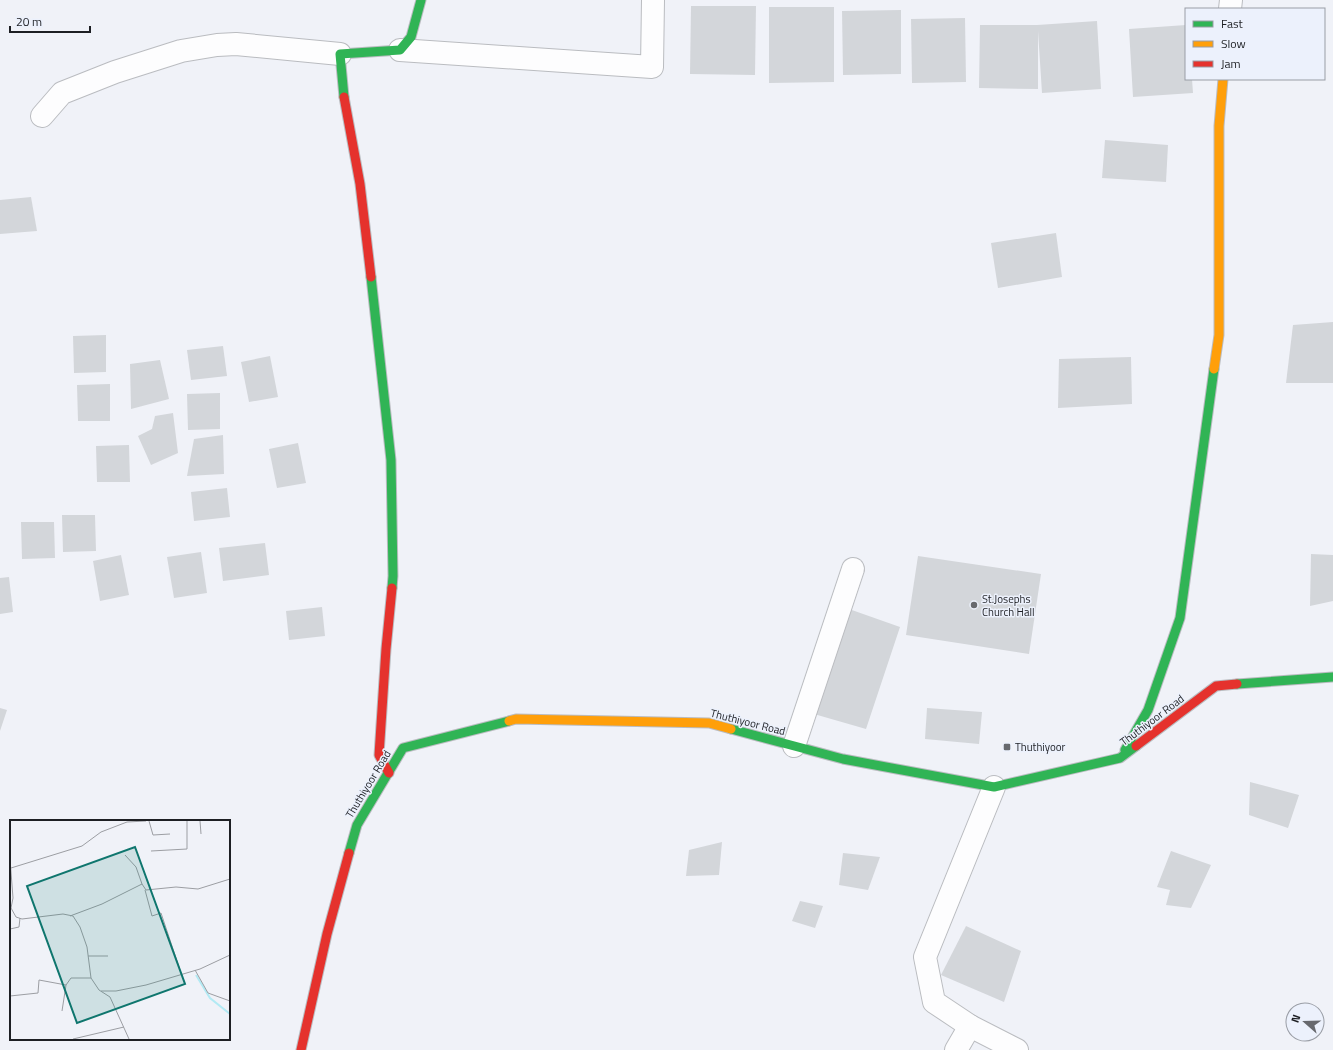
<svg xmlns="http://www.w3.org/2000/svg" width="1333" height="1050" viewBox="0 0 1333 1050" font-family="'Titillium Web',sans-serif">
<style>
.building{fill:#d3d6da}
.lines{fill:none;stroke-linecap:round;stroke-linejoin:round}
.street-casing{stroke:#babcc0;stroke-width:24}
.fast-casing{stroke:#babcc0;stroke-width:11}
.slow-casing{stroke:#babcc0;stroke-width:11}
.jam-casing{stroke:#babcc0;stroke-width:11}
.street{stroke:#fdfdfe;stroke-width:22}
.fast{stroke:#30b455;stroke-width:9}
.slow{stroke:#ff9f0a;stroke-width:9}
.jam{stroke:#e5322d;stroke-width:9}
.poi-dot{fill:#67696e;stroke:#ecf1fc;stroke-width:1.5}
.labels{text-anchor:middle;stroke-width:3;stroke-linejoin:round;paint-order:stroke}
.poi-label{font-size:11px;fill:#1d1f23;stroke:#ecf1fc;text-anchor:start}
.street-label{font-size:11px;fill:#1d1f23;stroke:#ecf1fc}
.inset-river{fill:none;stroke:#b2eaf4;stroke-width:2}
.inset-road{fill:none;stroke:#9c9ea3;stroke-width:1}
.view{fill:#0f766e;fill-opacity:0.15;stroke:#0f766e;stroke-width:2}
.inset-edge{fill:none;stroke:#1d1f23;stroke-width:2}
</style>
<rect width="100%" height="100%" fill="#f0f2f8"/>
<!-- building -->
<g class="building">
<polygon points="691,6 756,6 755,75 690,74"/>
<polygon points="769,7 834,7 834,82 769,83"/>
<polygon points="901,10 901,74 843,75 842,11"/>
<polygon points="965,18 966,82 912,83 911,19"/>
<polygon points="1097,21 1101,89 1042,93 1038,31 1038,89 979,88 980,25 1037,25"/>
<polygon points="1186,25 1186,79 1192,79 1193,93 1133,97 1129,29"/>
<polygon points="1105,140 1168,145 1166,182 1102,178"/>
<polygon points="31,197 37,231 0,234 0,200"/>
<polygon points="1056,233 1062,277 998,288 991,243"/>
<polygon points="1333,322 1333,383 1286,383 1293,325"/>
<polygon points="106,335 106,372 74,373 73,336"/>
<polygon points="223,346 227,376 191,380 187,350"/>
<polygon points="270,356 278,397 249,402 241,362"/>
<polygon points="1131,357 1132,404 1058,408 1059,359"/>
<polygon points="160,360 169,399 131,409 130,364"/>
<polygon points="110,384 110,421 78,421 77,385"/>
<polygon points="220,393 220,429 188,430 187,394"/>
<polygon points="173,413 178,453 151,465 138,436 152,429 155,416"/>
<polygon points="223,435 224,474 187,476 194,439"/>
<polygon points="298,443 306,483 277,488 269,449"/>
<polygon points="129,445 130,482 97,482 96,446"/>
<polygon points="227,488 230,517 194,521 191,492"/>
<polygon points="62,515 95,515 96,551 63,552"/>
<polygon points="21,522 54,522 55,558 22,559"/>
<polygon points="265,543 269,575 223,581 219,548"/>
<polygon points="201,552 207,593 174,598 167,557"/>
<polygon points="1311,554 1333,555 1333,601 1310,606"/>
<polygon points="121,555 129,595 100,601 93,561"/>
<polygon points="918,556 1041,574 1029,654 906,635"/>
<polygon points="9,577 13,612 0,614 0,578"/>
<polygon points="322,607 325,636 289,640 286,611"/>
<polygon points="849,609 900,627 866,729 814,714"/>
<polygon points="0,708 7,710 0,731"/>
<polygon points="927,708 982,712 979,744 925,739"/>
<polygon points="1250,782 1299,795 1288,828 1249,815"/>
<polygon points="722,842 719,875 686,876 689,850"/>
<polygon points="1171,851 1211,865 1191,908 1166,905 1170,890 1157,887"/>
<polygon points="843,853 880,857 868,890 839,885"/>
<polygon points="800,901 823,906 815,928 792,921"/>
<polygon points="966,926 1021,951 1004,1002 941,975"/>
</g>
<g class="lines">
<!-- street casing -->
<g class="street-casing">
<g id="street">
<polyline points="1230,9 1231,0"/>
<polyline points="400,50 652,67 653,0"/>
<polyline points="42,116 62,93 115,72 181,51 217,45 236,44 340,54"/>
<polyline points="794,746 853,569"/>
<polyline points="970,1026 1017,1050"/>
<polyline points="956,1050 970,1026 934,1002 925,957 994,787"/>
</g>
</g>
<!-- fast casing -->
<g class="fast-casing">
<g id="fast">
<polyline points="344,97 340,54 400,50 411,37 421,0"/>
<polyline points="371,277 391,460 393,576 392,588"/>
<polyline points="1237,684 1333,677"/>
<polyline points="731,729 843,759 994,787 1120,758 1136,746"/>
<polyline points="1125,750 1148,710 1180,618 1214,369"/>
<polyline points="349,853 357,825 403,748 509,721"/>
</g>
</g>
<!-- slow casing -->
<g class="slow-casing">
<g id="slow">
<polyline points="1214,369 1219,335 1219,126 1223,79"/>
<polyline points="509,721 516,719 709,723 731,729"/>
</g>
</g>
<!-- jam casing -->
<g class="jam-casing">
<g id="jam">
<polyline points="344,97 360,184 371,277"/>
<polyline points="1136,746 1216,686 1237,684"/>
<polyline points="389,773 379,755 386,649 392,588"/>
<polyline points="301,1050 327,934 349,853"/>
</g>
</g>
<!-- street -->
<use href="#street" class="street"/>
<!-- fast -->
<use href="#fast" class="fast"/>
<!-- slow -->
<use href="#slow" class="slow"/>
<!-- jam -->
<use href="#jam" class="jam"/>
</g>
<!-- markers -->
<g class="poi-dot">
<circle cx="974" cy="605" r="4"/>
<rect x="1003" y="743" width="8" height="8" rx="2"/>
</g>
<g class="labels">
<!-- poi labels -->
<g class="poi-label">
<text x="982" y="603">St.Josephs<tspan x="982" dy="13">Church Hall</tspan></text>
<text x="1015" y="751">Thuthiyoor</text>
</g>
<!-- street labels -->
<g class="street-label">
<text transform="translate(1152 720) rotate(-37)" y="4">Thuthiyoor Road</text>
<text transform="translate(748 722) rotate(14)" y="4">Thuthiyoor Road</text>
<text transform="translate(368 784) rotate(-59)" y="4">Thuthiyoor Road</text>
</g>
</g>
<!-- overview -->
<g transform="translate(10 820)">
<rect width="220" height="220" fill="#f0f2f8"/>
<path class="inset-river" d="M186,155L200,178L220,194"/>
<path class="inset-road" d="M139,1L143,15L160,14M190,1L191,14M141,31L177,29V1M115,35L126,47L132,64M0,39L3,78L1,88L6,97L12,99L53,94L63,96L70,107L77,127L81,158L89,170L100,177L119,219M1,48L72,26L91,12L117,2L136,1M135,70L142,96L151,93L171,153M60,96L92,84L132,64L136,70L166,67L188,69L220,59M0,109L9,107L10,98M78,136H98M185,150L198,173L220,181M91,171H106L136,165L190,149L220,135M0,176L28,173L29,160L56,165L61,158H81M52,191L56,165M63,219L114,207"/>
<path class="view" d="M125,27L175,164L67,203L17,66Z"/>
<rect width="220" height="220" class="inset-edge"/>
</g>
<!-- legend -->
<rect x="1185" y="8" width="140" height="72" fill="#ecf1fc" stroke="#999da5"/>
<rect x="1193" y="21" width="20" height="6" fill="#30b455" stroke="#999da5"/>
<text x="1221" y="28" font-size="12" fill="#1d1f23">Fast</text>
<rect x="1193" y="41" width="20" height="6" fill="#ff9f0a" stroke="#999da5"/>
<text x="1221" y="48" font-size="12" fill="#1d1f23">Slow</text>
<rect x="1193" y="61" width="20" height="6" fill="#e5322d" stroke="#999da5"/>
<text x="1221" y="68" font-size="12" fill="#1d1f23">Jam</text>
<!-- north arrow -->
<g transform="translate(1305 1022) rotate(290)"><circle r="19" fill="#ecf1fc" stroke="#999da5"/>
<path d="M0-3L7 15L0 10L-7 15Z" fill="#67696e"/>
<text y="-6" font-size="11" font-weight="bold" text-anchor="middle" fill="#1d1f23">N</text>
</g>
<!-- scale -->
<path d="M10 26v6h80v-6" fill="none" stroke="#1d1f23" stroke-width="2"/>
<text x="16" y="26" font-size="12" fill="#1d1f23" stroke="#ecf1fc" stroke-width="3" paint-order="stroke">20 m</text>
</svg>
